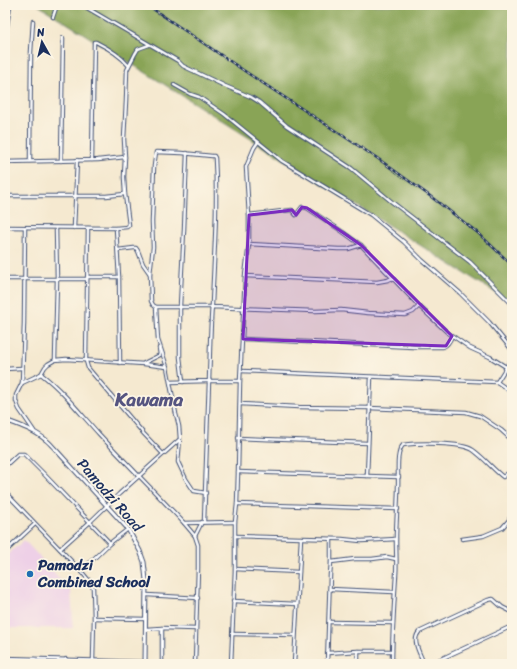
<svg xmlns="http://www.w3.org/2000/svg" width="517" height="669" viewBox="0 0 517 669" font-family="Sriracha,sans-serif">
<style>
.built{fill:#eed0e7}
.forest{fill:#89a456;stroke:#526a5a}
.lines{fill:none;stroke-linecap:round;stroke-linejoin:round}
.minor-casing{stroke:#3c4b6f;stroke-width:4.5}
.tertiary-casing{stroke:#3c4b6f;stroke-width:5}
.minor{stroke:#fff;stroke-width:2.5}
.tertiary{stroke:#fff;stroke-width:3}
.rail-casing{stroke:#1b2f5e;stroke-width:2.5}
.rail{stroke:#fcf5e5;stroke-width:1;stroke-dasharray:3;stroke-linecap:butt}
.marked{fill:#7b2cbf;fill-opacity:0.2;stroke:#7b2cbf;stroke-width:3;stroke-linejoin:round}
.poi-dot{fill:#1f6fb2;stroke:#fcf5e5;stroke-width:1.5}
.labels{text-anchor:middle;stroke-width:3.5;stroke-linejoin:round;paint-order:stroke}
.street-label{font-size:15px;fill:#1b2f5e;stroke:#fcf5e5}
.poi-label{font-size:15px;font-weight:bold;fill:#1b2f5e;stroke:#fcf5e5;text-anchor:start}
.district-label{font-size:19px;font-weight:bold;fill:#555480;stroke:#fcf5e5}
</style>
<rect width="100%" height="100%" fill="#fcf5e5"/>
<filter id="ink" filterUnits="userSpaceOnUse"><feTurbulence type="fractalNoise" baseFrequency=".025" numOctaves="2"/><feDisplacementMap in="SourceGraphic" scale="8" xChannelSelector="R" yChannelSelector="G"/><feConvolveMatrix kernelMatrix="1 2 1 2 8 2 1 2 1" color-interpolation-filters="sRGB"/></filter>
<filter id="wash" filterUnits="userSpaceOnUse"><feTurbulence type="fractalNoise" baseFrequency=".012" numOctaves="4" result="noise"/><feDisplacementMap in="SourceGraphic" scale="16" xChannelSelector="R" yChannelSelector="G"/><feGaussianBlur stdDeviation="0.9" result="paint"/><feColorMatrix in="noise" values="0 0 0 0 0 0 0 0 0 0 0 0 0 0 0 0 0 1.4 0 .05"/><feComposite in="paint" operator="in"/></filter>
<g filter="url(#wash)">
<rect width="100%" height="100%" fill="#f5e9d0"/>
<!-- built -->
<polygon class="built" points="24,540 71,591 73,621 72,621 73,628 5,628 5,557"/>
<!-- forest -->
<polygon class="forest" points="38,5 512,5 512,303"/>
</g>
<g filter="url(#ink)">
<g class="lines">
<!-- minor casing -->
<g class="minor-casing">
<g id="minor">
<polyline points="82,5 178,61 183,66 225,86 251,97 259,102 287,126 351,168 392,202 470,262 512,304"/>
<polyline points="53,17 57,5"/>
<polyline points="6,32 10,5"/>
<polyline points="174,85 190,94 199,97 224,114 282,161 371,215 404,242 422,260 460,293 489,322 512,350"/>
<path d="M92,160L94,42H96C108,48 120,55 128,65"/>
<polyline points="30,161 31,52 33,21"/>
<polyline points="61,161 63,38"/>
<polyline points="5,162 98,160 125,157 124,139 126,101 127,70 135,54 138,49 149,45"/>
<polyline points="5,196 106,196 125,194"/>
<polyline points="249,215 292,210 296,215 302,207 307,208 343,232 361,245 419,306 447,332 470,348 490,357 506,367"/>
<polyline points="5,227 116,228 119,277 120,363"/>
<polyline points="74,228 77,160"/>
<polyline points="88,228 86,361 88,368 144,434 163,454"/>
<polyline points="116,228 127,227 129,225 125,194 124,177 125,157"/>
<polyline points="249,244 338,249 348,249 361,245"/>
<polyline points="118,250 134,248 136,248 138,251 143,264 150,274"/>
<polyline points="245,276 377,282 388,280 393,278"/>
<polyline points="87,277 119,277"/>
<polyline points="5,279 86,279"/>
<polyline points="156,307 158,340 167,367 176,414 179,426 180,439 178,462 186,479 194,491 206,493"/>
<path d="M243,339L413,347H443C448,345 450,341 452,336"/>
<polyline points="55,360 57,279 56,228"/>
<polyline points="144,363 160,355 159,348"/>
<polyline points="5,369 22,368"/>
<polyline points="241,371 497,382 507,389 512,394"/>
<path d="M41,374C63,391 80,413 99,434C127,464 156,493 184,523L195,536L198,545V568L195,664"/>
<path d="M170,382L209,381C210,355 210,330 212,305C214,256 218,207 215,158L214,156H212L182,153L156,152L154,166L152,222L153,247L150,274L151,301L153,305L156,307H212L315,311L341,310L368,313L405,315L413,312L419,306"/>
<polyline points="183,382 180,357 180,306 184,230 187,153"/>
<polyline points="497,382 512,358"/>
<polyline points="22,383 24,323 25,228"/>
<polyline points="240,404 299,407 369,408 466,412 480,416 501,430 512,440"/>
<polyline points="34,431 19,409 16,401 16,395 22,383 41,374 45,367 48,364 55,360 66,359 144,364 167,367"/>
<polyline points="238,438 368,443"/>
<polyline points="5,466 18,454 24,454 42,472 110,543"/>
<polyline points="238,472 399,477"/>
<polyline points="367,476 371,377"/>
<polyline points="5,492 81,571 91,583 93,588 94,618 93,660"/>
<polyline points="237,504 398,509"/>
<polyline points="204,522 209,381 240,381"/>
<polyline points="184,523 235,522"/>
<polyline points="195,536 202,522"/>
<polyline points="235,536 301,538 342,539 361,541 396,539"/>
<polyline points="462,539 483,536 502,528 509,520 512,513"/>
<polyline points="60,549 90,522 119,494 179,440"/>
<polyline points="5,552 35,524"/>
<polyline points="331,562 331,539"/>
<polyline points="235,569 299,572"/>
<polyline points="81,571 110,543 128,529"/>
<polyline points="330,589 394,592"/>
<polyline points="147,595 198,598"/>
<polyline points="233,601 297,604"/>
<polyline points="94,618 146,619"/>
<polyline points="329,622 393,623"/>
<polyline points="146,629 162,628 196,629"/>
<polyline points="232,634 295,635"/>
<polyline points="327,653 358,651 392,651"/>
<polyline points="5,658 145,662"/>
<polyline points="34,664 34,659"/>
<polyline points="66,664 66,659"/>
<polyline points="162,664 162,628"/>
<polyline points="231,664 235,569 235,522 237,504 238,472 240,381 245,276 249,244 249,215 246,167 254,148 258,142"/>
<polyline points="294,664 301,538"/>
<polyline points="327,664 330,575 331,562 355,559 372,559 387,557 396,559"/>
<polyline points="358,664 358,651"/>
<path d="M392,664C392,634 394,605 396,575C397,563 396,551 396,539C396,521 398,504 398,487C399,475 395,454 403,445C417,443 461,442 473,450C484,458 493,469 503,477L512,470"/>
<path d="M424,664C421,655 411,641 419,632L488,600L493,599L502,607L512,612"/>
<polyline points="430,664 512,626"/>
<polyline points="506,664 512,661"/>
</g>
</g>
<!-- tertiary casing -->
<g class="tertiary-casing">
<path id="tertiary" d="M5,420C19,425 34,430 46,440C50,443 53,447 57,451L128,529L140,551L144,562L146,580L145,664"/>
</g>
<!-- minor -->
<use href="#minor" class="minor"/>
<!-- tertiary -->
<use href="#tertiary" class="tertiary"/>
<!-- rail casing -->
<g class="rail-casing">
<polyline id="rail" points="147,5 249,74 377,158 430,196 478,233 512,265"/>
</g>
<!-- rail -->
<use href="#rail" class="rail"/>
</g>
</g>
<!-- marked area -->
<path class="marked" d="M302,207L307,208L361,245L452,336L446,346L243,339L249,215L292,210L296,215Z"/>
<!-- markers -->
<circle class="poi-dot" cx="30" cy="574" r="4"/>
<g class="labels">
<!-- street labels -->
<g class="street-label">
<text transform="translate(110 495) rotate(49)" y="5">Pamodzi Road</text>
</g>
<!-- poi labels -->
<g class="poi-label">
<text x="38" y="570">Pamodzi<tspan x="38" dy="17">Combined School</tspan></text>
</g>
<!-- district labels -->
<g class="district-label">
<text x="149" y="406">Kawama</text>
</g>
</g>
<!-- margin -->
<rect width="517" height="669" fill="none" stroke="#fcf5e5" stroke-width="20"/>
<!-- north arrow -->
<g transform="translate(42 42) rotate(352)" stroke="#fcf5e5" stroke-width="3" paint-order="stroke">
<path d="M0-3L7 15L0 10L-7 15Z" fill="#1b2f5e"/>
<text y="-6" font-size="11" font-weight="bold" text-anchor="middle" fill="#1b2f5e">N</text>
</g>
</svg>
